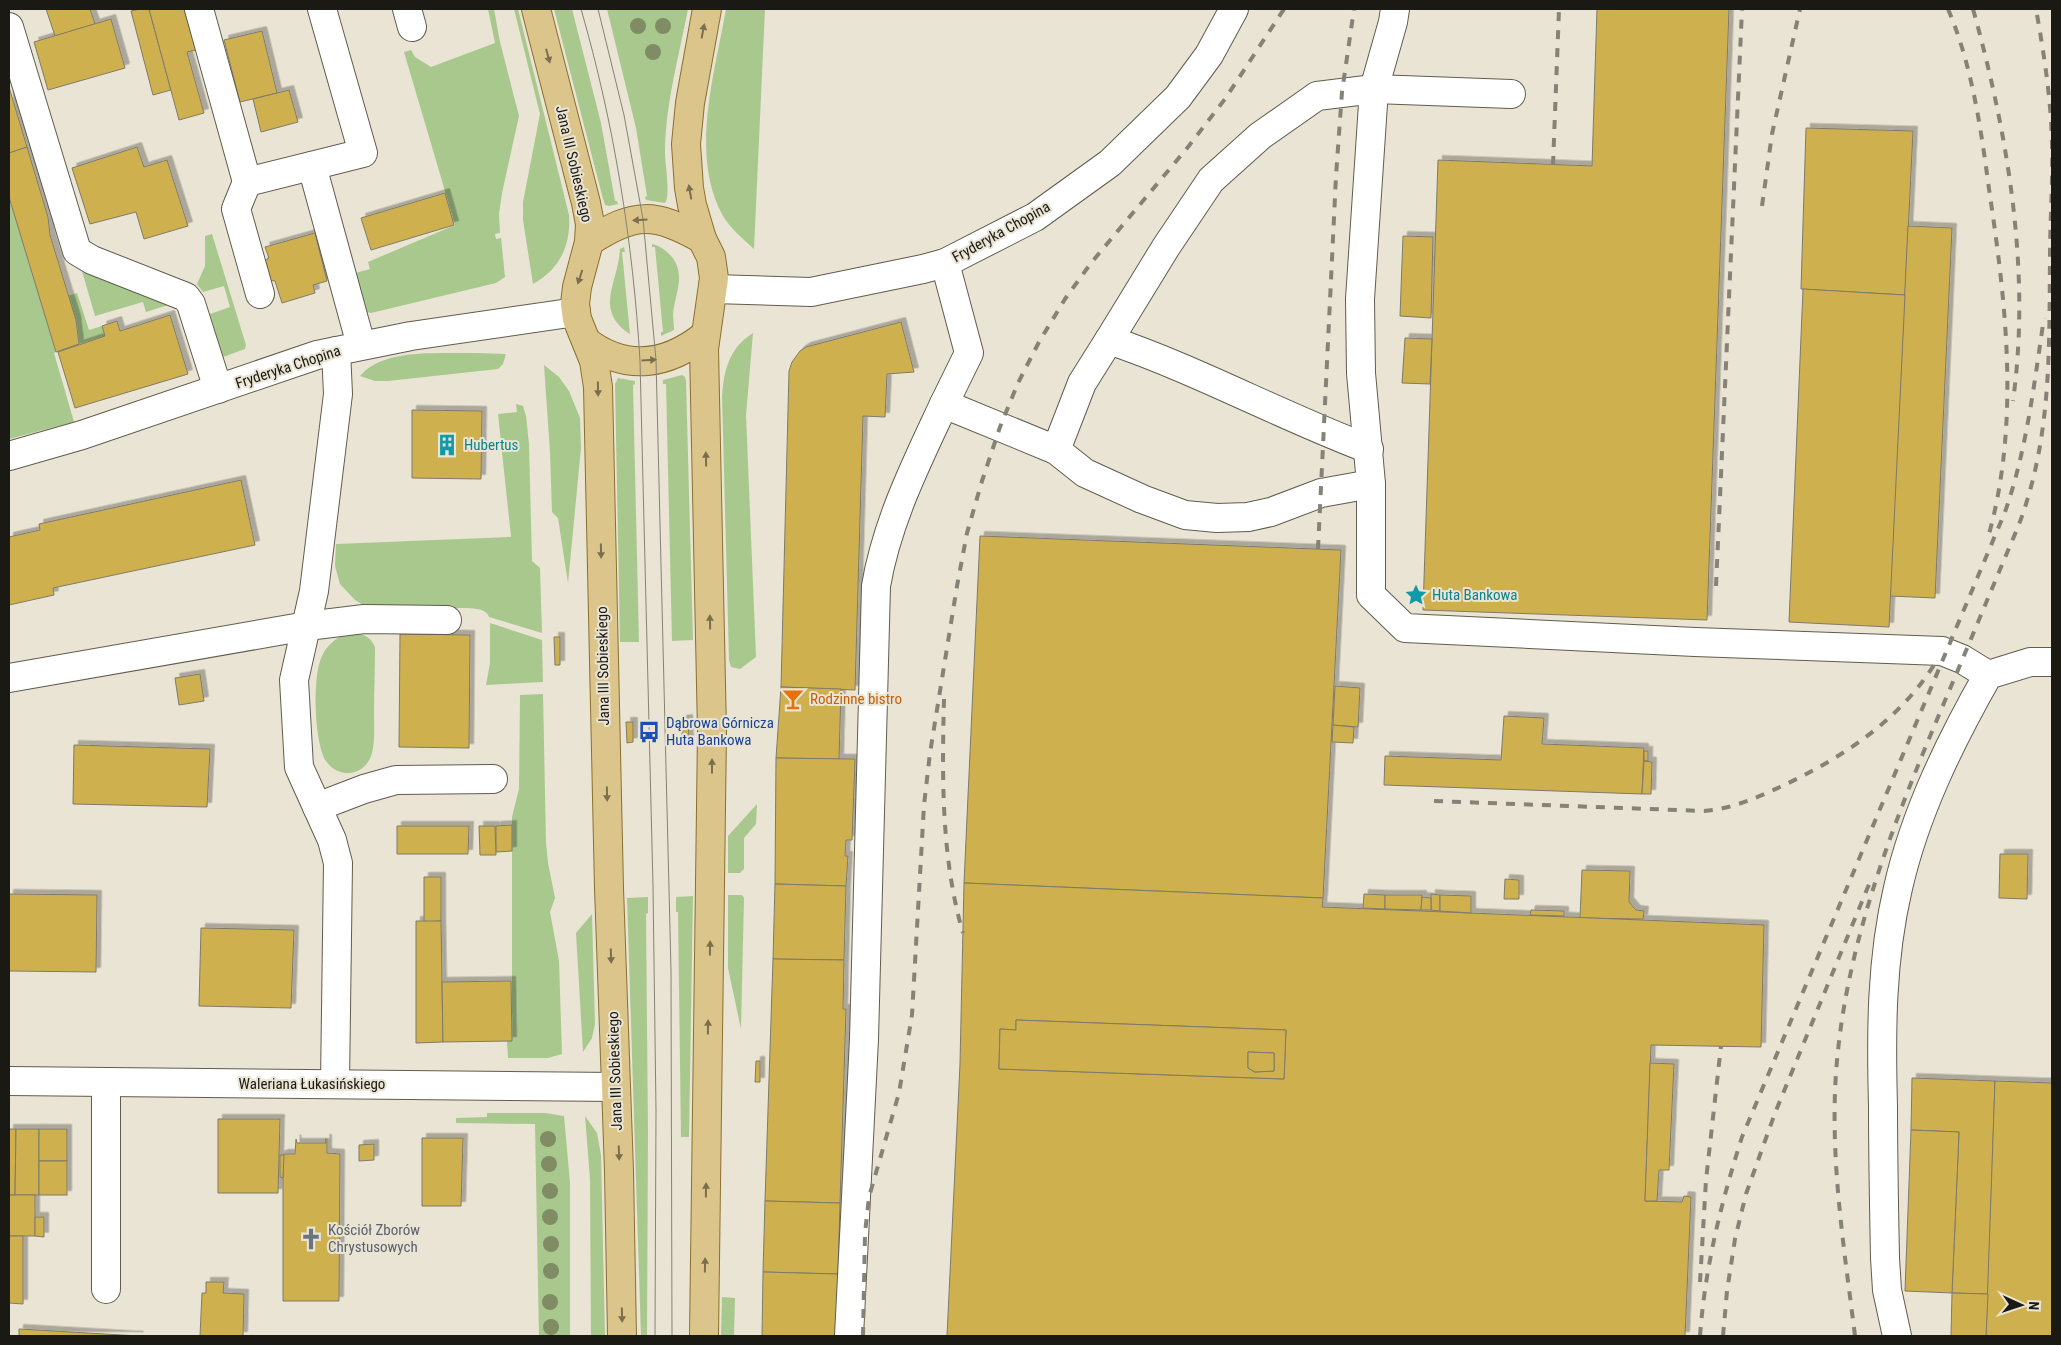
<svg xmlns="http://www.w3.org/2000/svg" width="2061" height="1345" viewBox="0 0 2061 1345" font-family="'Roboto Condensed',sans-serif">
<style>
.green{fill:#a9c88d}
.building{fill:#cfb050;stroke:#7f7a6b;fill-rule:evenodd;filter:url(#shadow)}
.lines{fill:none;stroke-linecap:round;stroke-linejoin:round}
.minor-casing{stroke:#615c4e;stroke-width:30}
.major-casing{stroke:#8a702f;stroke-width:30}
.minor{stroke:#fff;stroke-width:28}
.major{stroke:#dcc58b;stroke-width:28}
.tram{stroke:#858277;stroke-width:1}
.rail{stroke:#858277;stroke-width:4;stroke-dasharray:9 9;stroke-linecap:butt}
.tree{fill:#808d64}
.oneway{fill:#7c6f4f}
.labels{text-anchor:middle;stroke-width:4;stroke-linejoin:round;paint-order:stroke}
.street-label{font-size:15px;fill:#1b1913;stroke:#e9e4d4}
.culture-label{font-size:15px;fill:#0d838f;stroke:#e9e4d4;text-anchor:start}
.food-label{font-size:15px;fill:#c56008;stroke:#e9e4d4;text-anchor:start}
.transit-label{font-size:15px;fill:#164399;stroke:#e9e4d4;text-anchor:start}
.worship-label{font-size:15px;fill:#5b616d;stroke:#e9e4d4;text-anchor:start}
</style>
<defs>
<filter id="shadow"><feDropShadow dx="4.5" dy="-4.5" stdDeviation="0" flood-color="#0004"/></filter>
</defs>
<rect width="100%" height="100%" fill="#e9e4d4"/>
<!-- green -->
<g class="green">
<polygon points="488,9 494,9 500,42 519,116 502,193 499,214 500,233 495,234 496,239 501,238 505,277 496,283 371,313 364,311 352,274 370,269 368,262 455,225 404,52 411,50 415,57 431,67 495,43"/>
<path d="M514,9H518L569,215C571,245 560,269 533,284L523,220V202L540,114Z"/>
<polygon points="554,9 572,9 601,123 615,201 617,201 618,204 609,206 605,205 602,195"/>
<path d="M607,9H688C679,56 665,106 665,154C665,165 671,196 665,203L646,200L645,197L647,196L636,128Z"/>
<path d="M726,9H765L754,249C743,239 731,229 723,216C689,155 715,73 726,9Z"/>
<polygon points="9,197 56,352 54,353 74,422 9,439"/>
<polygon points="212,234 246,345 245,349 223,357 210,314 230,307 224,286 203,292 197,284 205,266 205,236"/>
<path d="M652,244C660,246 666,250 672,257C686,275 675,294 673,314C673,320 674,325 674,330L661,336V332H663L655,247H652Z"/>
<path d="M624,247L625,252H622L630,334L633,336C592,311 618,285 620,249Z"/>
<polygon points="82,271 87,273 168,305 146,312 143,302 95,316"/>
<polygon points="77,293 89,330 102,326 105,336 79,344 76,320 68,296"/>
<path d="M753,333L746,415L756,657L740,669L731,667L729,660L722,396C724,370 729,348 753,333Z"/>
<path d="M476,353L506,354L503,364L498,369L388,381H375L360,376C384,347 442,354 476,353Z"/>
<polygon points="544,365 559,377 569,391 580,418 581,448 568,583 558,518 552,512 550,452"/>
<polygon points="682,375 685,377 686,381 693,640 672,641 666,384 663,384 663,380"/>
<polygon points="618,378 635,381 635,384 633,385 639,642 620,642 615,384"/>
<path d="M516,404L523,406L526,416L529,444L532,561L540,568L542,633L489,617C486,608 475,609 467,608H374L365,606L355,600L340,584L335,566L336,544L511,537L498,414L517,412Z"/>
<polygon points="490,623 542,640 543,682 486,685 490,663"/>
<path d="M346,633C358,633 369,633 375,647C375,669 374,692 374,715C374,728 375,741 372,753C366,776 339,780 326,761C314,743 312,676 322,656C327,645 335,639 346,633Z"/>
<polygon points="543,694 546,843 548,863 555,898 550,912 559,961 562,1054 548,1058 508,1058 507,1041 512,1041 512,817 519,789 520,695"/>
<polygon points="757,804 756,824 744,838 744,869 740,873 728,873 728,836"/>
<polygon points="728,895 742,895 744,898 741,1029 728,968"/>
<polygon points="693,896 689,1137 681,1137 678,912 676,912 676,897"/>
<polygon points="648,897 648,913 646,914 648,1133 647,1336 641,1336 627,898"/>
<polygon points="592,914 595,1024 592,1038 583,1052 576,933"/>
<polygon points="487,1113 545,1113 564,1116 570,1183 570,1336 539,1336 535,1124 456,1123 456,1118 487,1117"/>
<polygon points="585,1116 597,1133 601,1155 605,1336 591,1336 590,1179"/>
<polygon points="722,1297 735,1298 734,1336 721,1336"/>
</g>
<!-- building -->
<g class="building">
<polygon points="46,9 90,9 95,24 55,36"/>
<polygon points="140,9 149,9 171,90 153,95 131,11"/>
<polygon points="149,9 184,9 196,50 187,52 204,113 179,120"/>
<polygon points="1597,9 1729,9 1707,620 1423,610 1438,160 1592,166"/>
<polygon points="111,19 125,68 48,90 34,42"/>
<polygon points="262,31 277,93 240,102 224,40"/>
<polygon points="9,87 27,147 9,153"/>
<polygon points="289,90 298,122 261,132 253,99"/>
<polygon points="1806,128 1913,131 1905,295 1801,289"/>
<polygon points="27,147 48,217 50,235 76,320 79,344 56,352 9,197 9,153"/>
<polygon points="137,147 144,167 167,160 188,226 144,239 136,212 90,224 72,168"/>
<polygon points="445,193 454,225 371,250 361,218"/>
<polygon points="1908,226 1952,228 1935,598 1890,596"/>
<polygon points="315,233 327,281 313,285 315,293 282,303 275,281 268,280 263,262 269,258 265,247"/>
<polygon points="1403,236 1433,237 1431,318 1400,316"/>
<polygon points="1803,289 1905,295 1889,627 1789,622"/>
<polygon points="170,315 188,374 75,408 58,352 105,336 102,326 117,321 120,331"/>
<polygon points="901,322 914,372 887,374 885,417 863,416 855,690 781,687 789,371 792,362 800,351 806,347"/>
<polygon points="1405,338 1432,339 1430,384 1402,383"/>
<polygon points="412,410 482,411 481,479 412,478"/>
<polygon points="241,480 255,545 53,588 54,595 9,605 9,537 40,530 39,524"/>
<polygon points="980,536 1341,550 1323,898 964,883"/>
<polygon points="400,634 470,635 469,748 399,747"/>
<polygon points="554,637 560,637 560,665 555,665"/>
<polygon points="200,674 204,701 179,705 175,678"/>
<polygon points="1335,686 1360,688 1358,727 1333,725"/>
<polygon points="781,687 841,689 839,759 776,758"/>
<polygon points="1504,716 1544,718 1542,744 1644,748 1642,794 1384,785 1385,756 1501,760"/>
<polygon points="688,719 689,740 682,740 682,720"/>
<polygon points="626,722 633,722 633,742 627,743"/>
<polygon points="1333,725 1354,727 1353,743 1332,742"/>
<polygon points="74,745 210,749 207,807 73,804"/>
<rect x="1644" y="751" width="4" height="10"/>
<polygon points="776,758 855,759 852,840 846,840 845,856 848,856 846,886 775,884"/>
<polygon points="1644,761 1652,762 1651,794 1642,794"/>
<polygon points="512,825 512,851 496,852 496,826"/>
<polygon points="397,826 469,826 468,854 397,854"/>
<polygon points="479,826 495,826 496,855 480,855"/>
<polygon points="2000,854 2028,854 2027,899 1999,898"/>
<polygon points="1582,870 1630,871 1629,902 1636,910 1644,911 1643,919 1580,918"/>
<polygon points="424,877 441,877 441,921 424,922"/>
<polygon points="1505,879 1519,880 1519,899 1504,899"/>
<path d="M964,883L1323,898L1322,907L1764,925L1761,1047L1651,1045L1645,1201L1682,1202L1684,1196L1691,1197L1685,1336H947L960,1064ZM1016,1020L1286,1030L1284,1079L999,1069L1000,1029L1016,1030Z"/>
<polygon points="775,884 846,886 844,960 773,959"/>
<polygon points="9,894 97,895 96,972 9,971"/>
<polygon points="1364,894 1385,895 1385,909 1363,908"/>
<polygon points="1431,894 1440,895 1440,911 1431,910"/>
<polygon points="1385,895 1422,895 1421,910 1385,909"/>
<polygon points="1440,895 1471,896 1471,913 1440,911"/>
<polygon points="1422,897 1431,898 1431,910 1421,910"/>
<polygon points="1531,910 1564,911 1564,916 1530,915"/>
<polygon points="416,921 441,921 443,1042 416,1043"/>
<polygon points="201,928 294,930 291,1008 199,1006"/>
<polygon points="773,959 844,960 843,1009 846,1009 840,1203 765,1201"/>
<polygon points="511,981 512,1041 443,1042 442,982"/>
<path d="M1016,1020L1286,1030L1284,1079L999,1069L1000,1029L1016,1030ZM1248,1052L1274,1053V1071L1255,1072L1248,1068Z"/>
<polygon points="1248,1052 1274,1053 1274,1071 1255,1072 1248,1068"/>
<polygon points="756,1061 760,1061 760,1082 755,1082"/>
<polygon points="1650,1063 1674,1064 1669,1170 1659,1170 1657,1201 1645,1201"/>
<polygon points="1912,1078 1995,1081 1988,1294 1952,1293 1959,1132 1911,1130"/>
<polygon points="1995,1081 2052,1083 2052,1336 1986,1336"/>
<polygon points="218,1119 280,1119 278,1193 218,1193"/>
<polygon points="9,1129 16,1129 15,1195 9,1195"/>
<polygon points="16,1129 39,1129 39,1195 15,1195"/>
<rect x="39" y="1129" width="28" height="32"/>
<polygon points="1911,1130 1959,1132 1952,1293 1905,1291"/>
<polygon points="422,1138 463,1138 461,1206 422,1206"/>
<polygon points="296,1139 297,1143 326,1143 325,1139 327,1139 327,1153 340,1154 339,1301 283,1301 283,1154 295,1154"/>
<polygon points="374,1144 374,1160 359,1161 359,1145"/>
<polygon points="280,1155 284,1155 283,1178 280,1177"/>
<rect x="39" y="1161" width="28" height="34"/>
<rect x="9" y="1195" width="26" height="41"/>
<polygon points="765,1201 840,1203 838,1274 763,1272"/>
<polygon points="35,1217 44,1217 44,1237 35,1236"/>
<polygon points="9,1236 23,1236 23,1304 9,1303"/>
<polygon points="763,1272 838,1274 837,1336 762,1336"/>
<polygon points="206,1282 224,1282 223,1293 244,1294 243,1336 200,1336 202,1293 206,1293"/>
<polygon points="1952,1293 1988,1294 1986,1336 1951,1336"/>
<polygon points="19,1329 139,1336 19,1336"/>
</g>
<g class="lines">
<!-- minor casing -->
<g class="minor-casing">
<g id="minor">
<polyline points="199,9 247,182"/>
<polyline points="407,9 412,27"/>
<polyline points="1395,9 1393,22 1374,89 1511,94"/>
<polyline points="9,27 77,251 92,260 186,297 191,304 218,389"/>
<polyline points="312,166 361,345"/>
<polyline points="945,263 969,353 944,404 1056,450 1085,473 1142,499 1185,515 1217,518 1248,517 1271,512 1321,493 1371,484"/>
<polyline points="713,289 811,292 923,269 945,263 1035,217 1110,163 1178,97 1209,55 1234,9"/>
<polyline points="260,294 236,209 247,182 363,153 322,9"/>
<polyline points="1109,340 1166,247 1211,180 1260,136 1317,96 1374,89 1360,299 1361,373 1371,484 1371,595 1405,628 1695,642 1942,651 1962,659 1988,675"/>
<path d="M1056,450L1082,383L1109,340C1198,370 1281,416 1369,449"/>
<polyline points="9,456 82,435 317,355 411,336 576,312"/>
<polyline points="9,678 307,626 364,619 447,620"/>
<polyline points="317,807 364,789 396,780 493,779"/>
<polyline points="9,1081 616,1087"/>
<polyline points="335,1084 338,863 332,840 299,767 294,680 314,591 338,394 336,351"/>
<polyline points="106,1289 106,1082"/>
<path d="M849,1336L864,1039L876,586C887,521 917,462 944,404"/>
<path d="M1897,1336L1887,1290L1885,1258C1884,1207 1883,1157 1883,1106C1881,1033 1881,960 1898,888C1915,813 1950,742 1988,675L2030,662H2052"/>
</g>
</g>
<!-- major casing -->
<g class="major-casing">
<g id="major">
<polyline points="536,9 586,203 590,224 589,242 577,287 575,304 577,319 594,361 598,387 609,888 619,1171 622,1336"/>
<path d="M589,242C635,211 655,213 702,239"/>
<path d="M587,342C627,372 668,365 705,335"/>
<polyline points="704,1336 712,732 704,349 714,278 711,257 702,239 692,205 689,188 686,144 690,103 707,9"/>
</g>
</g>
<!-- minor -->
<use href="#minor" class="minor"/>
<!-- major -->
<use href="#major" class="major"/>
<!-- tram -->
<g class="tram">
<path d="M581,9C614,123 633,242 640,361L653,886L656,1111L655,1336"/>
<polyline points="598,9 624,115 643,219 656,360 671,971 672,1336"/>
</g>
<!-- rail -->
<g class="rail">
<path d="M1948,9C1972,65 1981,129 1989,189C2006,303 2020,421 1989,534"/>
<path d="M1973,9C2008,135 2031,271 2013,401"/>
<polyline points="1553,165 1559,9"/>
<polyline points="1762,206 1772,134 1800,9"/>
<polyline points="1318,549 1336,176 1342,92 1354,9"/>
<polyline points="1716,586 1742,9"/>
<path d="M944,699C942,776 941,858 963,933"/>
<path d="M1434,801L1704,811C1731,809 1756,798 1780,787C1840,759 1898,722 1934,665"/>
<polyline points="1700,1282 1706,1180 1721,1046"/>
<polyline points="863,1336 865,1233 869,1197 899,1093 912,1015 924,805 930,753 957,586 967,533 982,481 1000,427 1018,383 1039,342 1065,299 1091,263 1188,147 1225,99 1284,9"/>
<path d="M1700,1336C1705,1267 1721,1203 1742,1137L2005,512C2027,449 2034,384 2044,318"/>
<polyline points="1723,1336 1727,1291 1735,1239 1746,1194 1775,1113 1870,882"/>
<path d="M1855,1336C1845,1255 1832,1174 1835,1092C1840,959 1890,831 1941,710C1967,649 1992,588 2018,527C2052,438 2049,351 2050,258C2050,220 2053,182 2052,144C2051,98 2044,54 2036,9"/>
</g>
</g>
<!-- trees -->
<g class="tree">
<circle cx="638" cy="26" r="8"/>
<circle cx="663" cy="26" r="8"/>
<circle cx="653" cy="52" r="8"/>
<circle cx="548" cy="1139" r="8"/>
<circle cx="549" cy="1164" r="8"/>
<circle cx="550" cy="1191" r="8"/>
<circle cx="550" cy="1217" r="8"/>
<circle cx="551" cy="1244" r="8"/>
<circle cx="551" cy="1271" r="8"/>
<circle cx="550" cy="1302" r="8"/>
<circle cx="551" cy="1327" r="8"/>
</g>
<!-- one-way arrows -->
<defs><path id="oneway-solid" d="M-6-.8H1V-3.2L6.5 0L1 3.2V.8H-6Z" transform="scale(1.25)"/></defs>
<g class="oneway">
<use href="#oneway-solid" transform="translate(703 31) rotate(-79)"/>
<use href="#oneway-solid" transform="translate(548 56) rotate(75)"/>
<use href="#oneway-solid" transform="translate(690 192) rotate(-100)"/>
<use href="#oneway-solid" transform="translate(640 220) rotate(176)"/>
<use href="#oneway-solid" transform="translate(580 277) rotate(108)"/>
<use href="#oneway-solid" transform="translate(649 360) rotate(-3)"/>
<use href="#oneway-solid" transform="translate(598 389) rotate(89)"/>
<use href="#oneway-solid" transform="translate(706 459) rotate(-91)"/>
<use href="#oneway-solid" transform="translate(601 551) rotate(89)"/>
<use href="#oneway-solid" transform="translate(710 622) rotate(-91)"/>
<use href="#oneway-solid" transform="translate(712 766) rotate(-90)"/>
<use href="#oneway-solid" transform="translate(607 794) rotate(89)"/>
<use href="#oneway-solid" transform="translate(710 948) rotate(-89)"/>
<use href="#oneway-solid" transform="translate(611 956) rotate(88)"/>
<use href="#oneway-solid" transform="translate(708 1027) rotate(-89)"/>
<use href="#oneway-solid" transform="translate(619 1153) rotate(88)"/>
<use href="#oneway-solid" transform="translate(706 1190) rotate(-89)"/>
<use href="#oneway-solid" transform="translate(705 1265) rotate(-89)"/>
<use href="#oneway-solid" transform="translate(622 1315) rotate(89)"/>
</g>
<!-- icons -->
<defs>
<g id="building-bare" transform="scale(1.725)"><path d="M-4-6H4V6H1V3H-1V6H-4ZM-2.5-4.3h1.7v1.8h-1.7ZM.8-4.3h1.7v1.8H.8ZM-2.5-1h1.7V.8h-1.7ZM.8-1h1.7V.8H.8Z" fill="#0f9aa8" stroke="#e9e4d4" stroke-width="2.5" paint-order="stroke"/></g>
<g id="sight-bare" transform="scale(1.725)"><path d="M0-6L1.8-2.2L6-1.7L2.9 1.2L3.7 5.4L0 3.3L-3.7 5.4L-2.9 1.2L-6-1.7L-1.8-2.2Z" fill="#0f9aa8" stroke="#e9e4d4" stroke-width="2.5" paint-order="stroke"/></g>
<g id="bar-bare" transform="scale(1.725)"><path d="M-6-5H6L.8 .8V4.5H3.5V6h-7V4.5H-.8V.8Z" fill="#e8710a" stroke="#e9e4d4" stroke-width="2.5" paint-order="stroke"/></g>
<g id="bus-bare" transform="scale(1.725)"><path d="M-5-6H5V4H4V6H2V4H-2V6H-4V4H-5ZM-3.5-4V0h7V-4ZM-3.5 1.2v1.5H-2V1.2ZM2 1.2v1.5H3.5V1.2Z" fill="#1a4fb4" stroke="#e9e4d4" stroke-width="2.5" paint-order="stroke"/></g>
<g id="church-bare" transform="scale(1.725)"><path d="M-1.2-6h2.4v3.5h3.3v2.4h-3.3V6h-2.4V-.1h-3.3v-2.4h3.3Z" fill="#6b7280" stroke="#e9e4d4" stroke-width="2.5" paint-order="stroke"/></g>
</defs>
<g fill-rule="evenodd">
<use href="#building-bare" x="447" y="445"/>
<use href="#sight-bare" x="1416" y="595"/>
<use href="#bar-bare" x="793" y="699"/>
<use href="#bus-bare" x="649" y="732"/>
<use href="#church-bare" x="311" y="1239"/>
</g>
<g class="labels">
<!-- street labels -->
<g class="street-label">
<text transform="translate(574 164) rotate(77)" y="5">Jana III Sobieskiego</text>
<text transform="translate(1001 232) rotate(-29)" y="5">Fryderyka Chopina</text>
<text transform="translate(288 367) rotate(-18)" y="5">Fryderyka Chopina</text>
<text transform="translate(603 666) rotate(-91)" y="5">Jana III Sobieskiego</text>
<text transform="translate(615 1071) rotate(-92)" y="5">Jana III Sobieskiego</text>
<text x="312" y="1089">Waleriana Łukasińskiego</text>
</g>
<!-- culture labels -->
<g class="culture-label">
<text x="464" y="450">Hubertus</text>
<text x="1432" y="600">Huta Bankowa</text>
</g>
<!-- food labels -->
<g class="food-label">
<text x="810" y="704">Rodzinne bistro</text>
</g>
<!-- transit labels -->
<g class="transit-label">
<text x="666" y="728">Dąbrowa Górnicza<tspan x="666" dy="17">Huta Bankowa</tspan></text>
</g>
<!-- worship labels -->
<g class="worship-label">
<text x="328" y="1235">Kościół Zborów<tspan x="328" dy="17">Chrystusowych</tspan></text>
</g>
</g>
<!-- border -->
<rect width="2061" height="1345" fill="none" stroke="#1b1913" stroke-width="20"/>
<!-- north arrow -->
<g transform="translate(2021 1305) rotate(93)" stroke="#e9e4d4" stroke-width="4" paint-order="stroke">
<path d="M0-4L9 19L0 12L-9 19Z" fill="#1b1913"/>
<text y="-8" font-size="14" font-weight="bold" text-anchor="middle" fill="#1b1913">N</text>
</g>
</svg>
